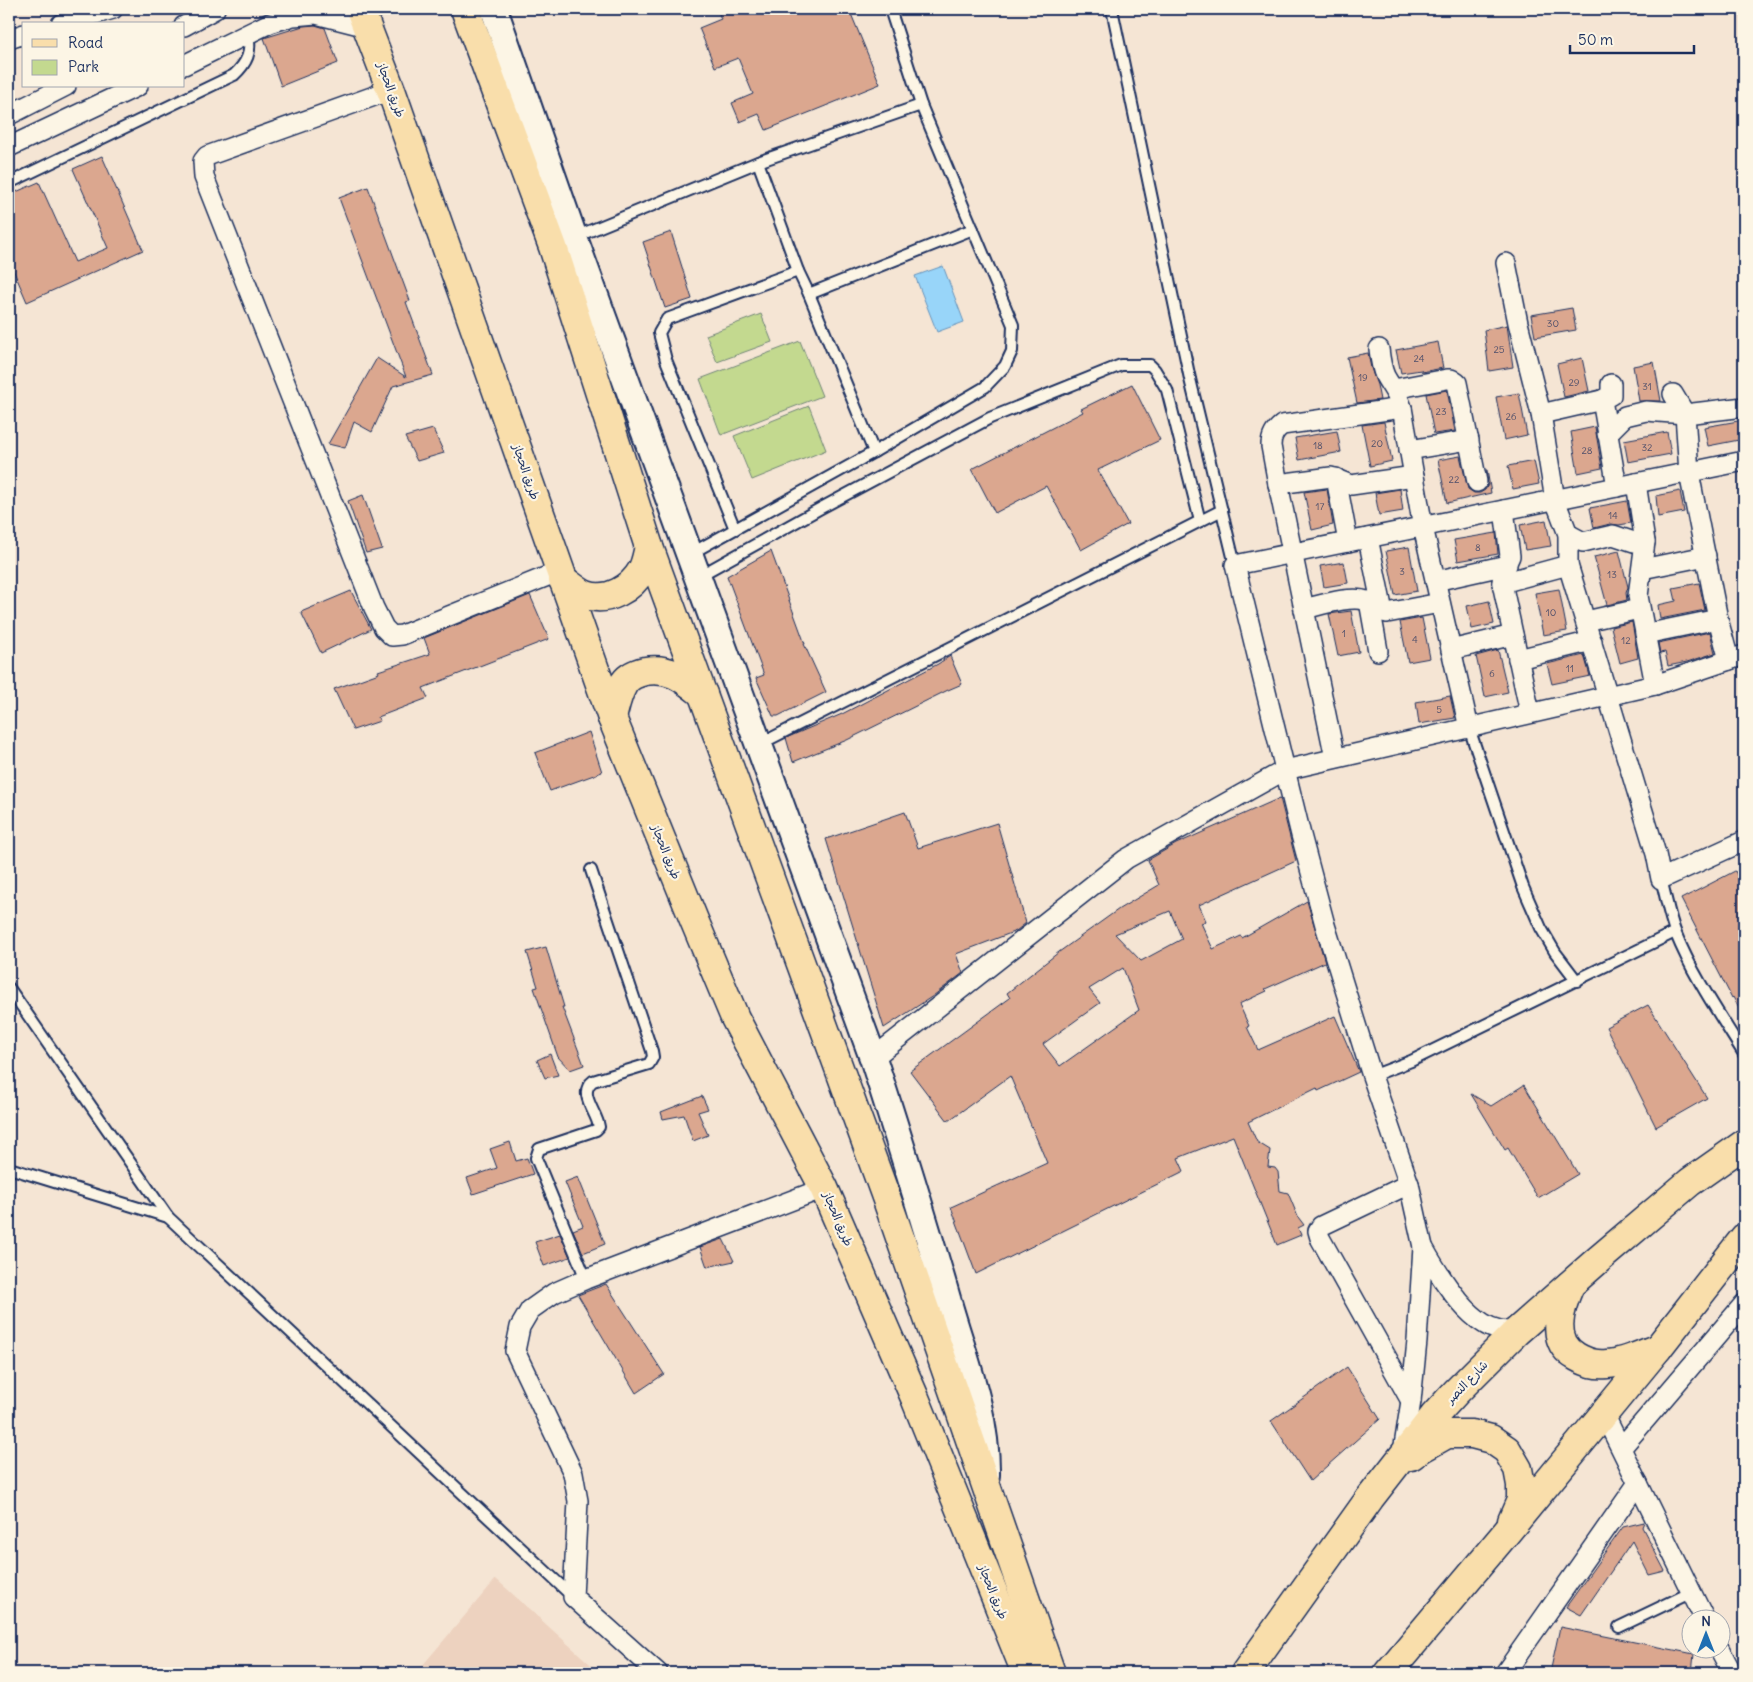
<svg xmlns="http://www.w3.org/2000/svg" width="1753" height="1682" viewBox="0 0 1753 1682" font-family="Delius,'Playpen Sans Arabic',sans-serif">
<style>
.built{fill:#edd2bf}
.green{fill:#c3d98f;stroke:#6f8476}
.water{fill:#98d5f9;stroke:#6693bb}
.building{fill:#dba78f;stroke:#1b2f5e;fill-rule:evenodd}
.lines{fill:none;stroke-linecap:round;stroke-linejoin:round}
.lane-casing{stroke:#1b2f5e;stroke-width:14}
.street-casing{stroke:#1b2f5e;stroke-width:22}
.secondary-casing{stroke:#1b2f5e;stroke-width:30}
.primary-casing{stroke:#1b2f5e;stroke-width:31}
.lane{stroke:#fcf5e5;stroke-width:10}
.street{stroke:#fcf5e5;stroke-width:19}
.secondary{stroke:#fcf5e5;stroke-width:26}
.primary{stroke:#f9deab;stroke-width:28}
.labels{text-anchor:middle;stroke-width:4.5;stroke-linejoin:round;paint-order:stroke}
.number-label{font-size:10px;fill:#4b4d6a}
.street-label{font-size:12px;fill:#1b2f5e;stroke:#fcf5e5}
</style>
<rect width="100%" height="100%" fill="#f5e5d4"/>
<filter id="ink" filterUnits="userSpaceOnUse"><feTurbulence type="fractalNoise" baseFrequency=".02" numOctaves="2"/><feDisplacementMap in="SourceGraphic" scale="10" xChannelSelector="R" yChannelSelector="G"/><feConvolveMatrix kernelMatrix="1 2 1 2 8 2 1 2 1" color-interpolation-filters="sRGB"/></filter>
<g filter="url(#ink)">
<!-- built -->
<polygon class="built" points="496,1579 600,1673 416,1673"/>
<!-- green -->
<g class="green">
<polygon points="761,314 772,342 717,362 706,335"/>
<polygon points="800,341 822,396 721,435 700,379"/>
<polygon points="809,406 826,450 752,480 734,436"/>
</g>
<!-- water -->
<polygon class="water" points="943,266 964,322 937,332 915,276"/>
<!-- building -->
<g class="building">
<polygon points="717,9 849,9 880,84 766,130 759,114 740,122 732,103 753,94 738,58 715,67 699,28 721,19"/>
<polygon points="315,25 325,28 338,63 281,86 264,38 303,26"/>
<polygon points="102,156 143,250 27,302 9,260 9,195 39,182 75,262 108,248 73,169"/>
<polygon points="368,187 410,301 406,302 433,375 393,386 372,432 354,422 345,448 328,444 377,358 406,377 339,198"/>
<polygon points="671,232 692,299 665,308 643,242"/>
<polygon points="1572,308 1576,330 1535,337 1531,315"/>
<polygon points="1507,325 1513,367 1489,371 1484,330"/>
<polygon points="1438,342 1443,368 1422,372 1421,370 1401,373 1396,350"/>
<polygon points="1368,353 1371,368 1377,385 1380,400 1357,403 1347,357"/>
<polygon points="1582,358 1589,391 1564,397 1557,364"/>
<polygon points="1654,362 1661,401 1639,401 1633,366"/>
<polygon points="1132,384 1160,440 1098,470 1128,524 1081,550 1046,486 995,513 972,469 1083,412 1081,409"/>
<polygon points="1447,390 1455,431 1434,434 1426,394"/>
<polygon points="1519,393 1527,435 1504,440 1496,397"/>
<polygon points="1744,420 1744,439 1708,446 1704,427"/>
<polygon points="1384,422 1392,461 1370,466 1362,425"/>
<polygon points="1595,427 1602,468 1578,473 1571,432"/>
<polygon points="433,429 444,453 417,461 405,437"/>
<polygon points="1337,431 1341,452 1299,460 1295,438"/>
<polygon points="1667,432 1671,454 1628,462 1624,440"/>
<polygon points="1460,456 1468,489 1474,493 1480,493 1485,490 1488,485 1486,470 1487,470 1491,493 1447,503 1438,460"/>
<polygon points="1534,461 1539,484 1513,489 1508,466"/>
<polygon points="1327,489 1333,525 1312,530 1304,492"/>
<polygon points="1400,489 1403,511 1379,515 1375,493"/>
<polygon points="1680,491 1684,512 1658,517 1656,496"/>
<polygon points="363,495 382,549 366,553 348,501"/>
<polygon points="1627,501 1631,523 1619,525 1610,524 1594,528 1590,508"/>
<polygon points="1546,520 1551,546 1525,550 1520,525"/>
<polygon points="1496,533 1498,554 1458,561 1454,540"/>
<polygon points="1409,547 1417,591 1395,595 1386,551"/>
<polygon points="771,551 805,644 804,644 826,692 778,716 773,716 756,678 764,675 727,576"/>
<polygon points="1619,551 1628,587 1626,593 1627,600 1607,605 1594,557"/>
<polygon points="1344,562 1348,583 1324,587 1320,566"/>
<polygon points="1699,583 1705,610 1660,619 1658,605 1676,601 1673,588"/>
<polygon points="1559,589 1567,631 1543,635 1535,593"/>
<polygon points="351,591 371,629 321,653 301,612"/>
<polygon points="530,595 549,639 423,688 428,698 378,717 380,721 353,730 334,689 379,673 378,671 430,654 424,638"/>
<polygon points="1489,601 1494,624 1472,629 1467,606"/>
<polygon points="1351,611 1359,652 1338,656 1329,614"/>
<polygon points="1422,618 1430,658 1408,662 1400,622"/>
<polygon points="1632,622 1638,658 1620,663 1611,627"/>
<polygon points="1710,632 1715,653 1687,662 1668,666 1665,652 1660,653 1658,643"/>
<polygon points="1498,650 1508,692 1485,697 1476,656"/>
<polygon points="1584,655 1590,676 1552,684 1547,664"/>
<polygon points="950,656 962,684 948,690 847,740 793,762 786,738 842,714 938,664"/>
<polygon points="1450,696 1455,718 1419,724 1416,702"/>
<polygon points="589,732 602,772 550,791 535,753"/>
<path d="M1280,798L1296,861L1199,905L1206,921L1201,923L1213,949L1241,936L1242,938L1307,901L1325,962L1265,989L1267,991L1239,1004L1249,1026L1247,1027L1258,1050L1335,1016L1359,1072L1318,1091L1317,1088L1248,1122L1257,1142L1270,1150L1268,1167L1275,1168L1278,1172L1280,1191L1288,1193L1298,1217L1304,1225L1298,1228L1301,1235L1277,1245L1233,1136L1178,1158L1184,1171L976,1274L951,1207L1047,1163L1010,1076L948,1121L910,1071L1010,998L1007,993L1059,952L1119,909L1159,885L1148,860L1176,844ZM1170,911L1182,939L1141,961L1115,934ZM1123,968L1139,1010L1060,1066L1043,1044L1100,1003L1089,989Z"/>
<polygon points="905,812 918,848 997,823 1026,923 1016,931 956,954 963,973 933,996 884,1028 826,839"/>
<polygon points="1735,871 1744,889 1744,1018 1733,997 1732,998 1681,899"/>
<polygon points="546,947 564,1007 562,1007 584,1065 570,1070 558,1057 534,988 538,987 527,952"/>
<polygon points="1648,1005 1707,1098 1656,1127 1606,1027"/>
<polygon points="550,1054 558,1075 545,1078 537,1060"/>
<polygon points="1524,1085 1578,1174 1538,1198 1508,1148 1505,1150 1471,1094 1491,1106"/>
<polygon points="702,1096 708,1109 698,1112 708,1135 693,1141 684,1115 663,1119 661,1112"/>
<polygon points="510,1142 516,1161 527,1158 533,1174 473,1194 467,1178 497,1168 490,1149"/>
<polygon points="578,1177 605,1244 583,1253 573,1230 583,1226 565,1182"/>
<polygon points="560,1234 570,1257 544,1266 535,1242"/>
<polygon points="723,1239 734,1261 707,1267 700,1247"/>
<polygon points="606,1284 664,1374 636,1393 578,1295"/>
<polygon points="1347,1367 1380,1419 1310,1481 1271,1421"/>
<polygon points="1644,1522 1642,1527 1665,1571 1649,1575 1632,1541 1581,1615 1566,1607 1623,1527"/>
<polygon points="1560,1627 1694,1654 1692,1673 1550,1673"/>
</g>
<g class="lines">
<!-- lane casing -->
<g class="lane-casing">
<g id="lane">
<polyline points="1112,9 1190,379 1235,565"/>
<polyline points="758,162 798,271 809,294 874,452"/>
<path d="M9,183L234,75C247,63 252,52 248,34"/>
<polyline points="575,237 758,162 921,105"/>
<polyline points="809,294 973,229"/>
<polyline points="735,529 666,360 659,333 667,319 798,271"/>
<polyline points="690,554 874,452 985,387 1005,366 1012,351 1013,325 921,105 890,9"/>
<polyline points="699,576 821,508 990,418 1121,365 1150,365 1155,370 1167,390 1200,521"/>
<polyline points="1469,728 1523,887 1541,928 1555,952 1577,981"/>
<polyline points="760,744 1222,510"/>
<path d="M1661,879C1666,897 1669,916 1676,934C1693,976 1720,1015 1744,1054"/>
<polyline points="9,988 168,1217 573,1597"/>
<polyline points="1372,1076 1411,1061 1675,932"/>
<polyline points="9,1168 168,1217"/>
<path d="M586,1279L536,1158L539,1149L596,1130L599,1127C597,1112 577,1093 593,1081L649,1064L653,1057L652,1051L591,870"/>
<polyline points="1619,1627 1692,1592"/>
</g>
</g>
<!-- street casing -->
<g class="street-casing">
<g id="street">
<polyline points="61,24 113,9"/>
<polyline points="184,26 215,9"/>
<polyline points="9,39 24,34"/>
<polyline points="184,65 270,23 293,16 316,14 367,27"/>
<polyline points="391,90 207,156 203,161 204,177 374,608 384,628 392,636 402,635 560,571"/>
<polyline points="9,115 66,86"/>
<polyline points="9,147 138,86"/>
<polyline points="1506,263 1518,323 1541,414 1555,500 1568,534 1568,565 1656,854 1661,879 1744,841"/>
<path d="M1379,349C1380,358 1381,367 1385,376C1391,387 1399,396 1402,408L1423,527L1469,728"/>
<polyline points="1611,384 1611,395 1602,400 1617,487"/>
<polyline points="1394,389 1447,379 1451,379 1457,383 1477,482"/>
<polyline points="1673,394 1685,414 1689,473 1718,619 1729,660"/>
<polyline points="1541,414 1602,400"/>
<polyline points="1607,434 1625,416 1646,411 1685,414 1744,407"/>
<polyline points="1409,450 1469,440"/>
<polyline points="1336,478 1348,542"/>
<polyline points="1636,483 1645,542 1638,596 1655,685"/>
<polyline points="1278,484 1331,477 1351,485 1414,476"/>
<polyline points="1504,510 1510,556 1503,571 1502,583 1530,713"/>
<polyline points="1568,534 1583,542 1613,535 1634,542 1645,542"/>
<polyline points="1368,538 1383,612"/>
<polyline points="1642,569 1706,556"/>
<polyline points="1435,581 1507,565"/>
<polyline points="1502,583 1568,565"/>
<polyline points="1369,601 1378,651"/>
<path d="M1304,609C1321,605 1351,595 1367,601C1375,603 1378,611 1387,613L1440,603"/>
<polyline points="1586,621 1639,609"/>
<polyline points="1645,634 1718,619"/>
<polyline points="1451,650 1513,635"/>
<polyline points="1518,659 1592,641"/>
<path d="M1335,758L1278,484L1271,446C1271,437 1274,431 1282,425L1402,408"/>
<polyline points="873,1058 1126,859 1285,770 1655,685 1744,655"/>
<polyline points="1409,1184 1321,1226 1318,1231 1320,1238 1411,1401"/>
<path d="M1423,1247C1437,1272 1459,1308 1483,1323C1493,1330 1504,1331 1516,1332"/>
<polyline points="1604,1414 1705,1620"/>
<polyline points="1622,1447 1744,1304"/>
<polyline points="1403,1452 1411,1401 1417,1341 1423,1247 1409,1184 1372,1076 1325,925 1301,835 1235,565 1744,461"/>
<polyline points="1720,1650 1732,1673"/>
<polyline points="658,1673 573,1597 578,1501 573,1473 515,1351 520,1327 530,1310 554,1293 586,1279 824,1188"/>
<polyline points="1505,1673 1638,1483"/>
</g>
</g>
<!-- secondary casing -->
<g class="secondary-casing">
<path id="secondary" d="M494,9L574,238L873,1058C900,1142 926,1225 950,1309C966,1363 987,1417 986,1475"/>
</g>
<!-- primary casing -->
<g class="primary-casing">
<g id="primary">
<polyline points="360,9 391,90 612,718 694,920 735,1018 824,1188 915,1398 1026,1673"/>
<polyline points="465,9 553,247 649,547 886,1197 1051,1673"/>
<path d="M563,580C570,584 578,592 586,595C608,603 632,588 642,570C646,563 647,554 649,547"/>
<path d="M612,718C615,707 617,695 623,685C627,677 636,673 645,671C671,667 684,679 703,694"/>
<path d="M1570,1285C1560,1308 1549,1342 1577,1357C1588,1363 1595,1365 1607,1364C1625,1363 1642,1354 1658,1348"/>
<polyline points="1411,1456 1422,1448 1447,1434 1472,1434 1491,1439 1507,1450 1518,1469 1521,1485 1521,1500 1512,1521"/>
<polyline points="1245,1673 1370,1498 1434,1416 1456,1392 1516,1332 1598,1260 1690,1182 1744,1144"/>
<polyline points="1388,1673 1506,1533 1658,1348 1744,1238"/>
</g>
</g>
<!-- lane -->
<use href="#lane" class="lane"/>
<!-- street -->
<use href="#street" class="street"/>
<!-- secondary -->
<use href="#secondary" class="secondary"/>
<!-- primary -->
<use href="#primary" class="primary"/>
</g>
</g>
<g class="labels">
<!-- number labels -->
<g class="number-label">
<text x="1553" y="327">30</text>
<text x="1499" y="353">25</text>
<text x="1419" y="362">24</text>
<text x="1363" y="381">19</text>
<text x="1574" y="386">29</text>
<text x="1647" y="390">31</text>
<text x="1441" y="415">23</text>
<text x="1511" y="420">26</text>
<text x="1377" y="447">20</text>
<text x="1318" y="449">18</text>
<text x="1647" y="451">32</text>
<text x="1587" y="454">28</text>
<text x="1454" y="483">22</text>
<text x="1320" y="510">17</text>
<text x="1613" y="519">14</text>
<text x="1478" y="551">8</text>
<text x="1402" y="575">3</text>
<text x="1612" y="578">13</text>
<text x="1551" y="616">10</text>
<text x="1344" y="637">1</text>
<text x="1415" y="643">4</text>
<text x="1626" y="644">12</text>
<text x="1570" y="672">11</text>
<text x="1492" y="677">6</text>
<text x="1439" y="713">5</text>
</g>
<!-- street labels -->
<g class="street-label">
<text transform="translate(391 90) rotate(70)" y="4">طريق الحجاز</text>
<text transform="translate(526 472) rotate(71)" y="4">طريق الحجاز</text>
<text transform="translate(666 852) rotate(68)" y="4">طريق الحجاز</text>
<text transform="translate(838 1219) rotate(67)" y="4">طريق الحجاز</text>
<text transform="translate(1467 1382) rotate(-46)" y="4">شارع النصر</text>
<text transform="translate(993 1592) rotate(68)" y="4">طريق الحجاز</text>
</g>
</g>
<!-- margin -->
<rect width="1753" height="1682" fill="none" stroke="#fcf5e5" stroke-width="30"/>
<rect x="15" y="15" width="1723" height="1652" fill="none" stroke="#1b2f5e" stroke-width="2" filter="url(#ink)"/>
<!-- legend -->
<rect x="22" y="22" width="162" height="65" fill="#fcf5e5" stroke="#a2a6af"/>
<rect x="32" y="39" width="25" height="8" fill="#f9deab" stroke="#a2a6af"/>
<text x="68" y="48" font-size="15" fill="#1b2f5e">Road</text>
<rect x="32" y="60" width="25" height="15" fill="#c3d98f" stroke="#a2a6af"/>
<text x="68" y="72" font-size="15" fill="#1b2f5e">Park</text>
<!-- north arrow -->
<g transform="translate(1706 1634)"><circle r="24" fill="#fcf5e5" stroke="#a2a6af"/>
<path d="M0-4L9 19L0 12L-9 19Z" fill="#1f6fb2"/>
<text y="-8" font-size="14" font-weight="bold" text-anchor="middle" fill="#1b2f5e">N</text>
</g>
<!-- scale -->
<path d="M1570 45v8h124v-8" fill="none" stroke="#1b2f5e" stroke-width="2.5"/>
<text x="1578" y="45" font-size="15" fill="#1b2f5e" stroke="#fcf5e5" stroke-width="4" paint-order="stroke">50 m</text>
</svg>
